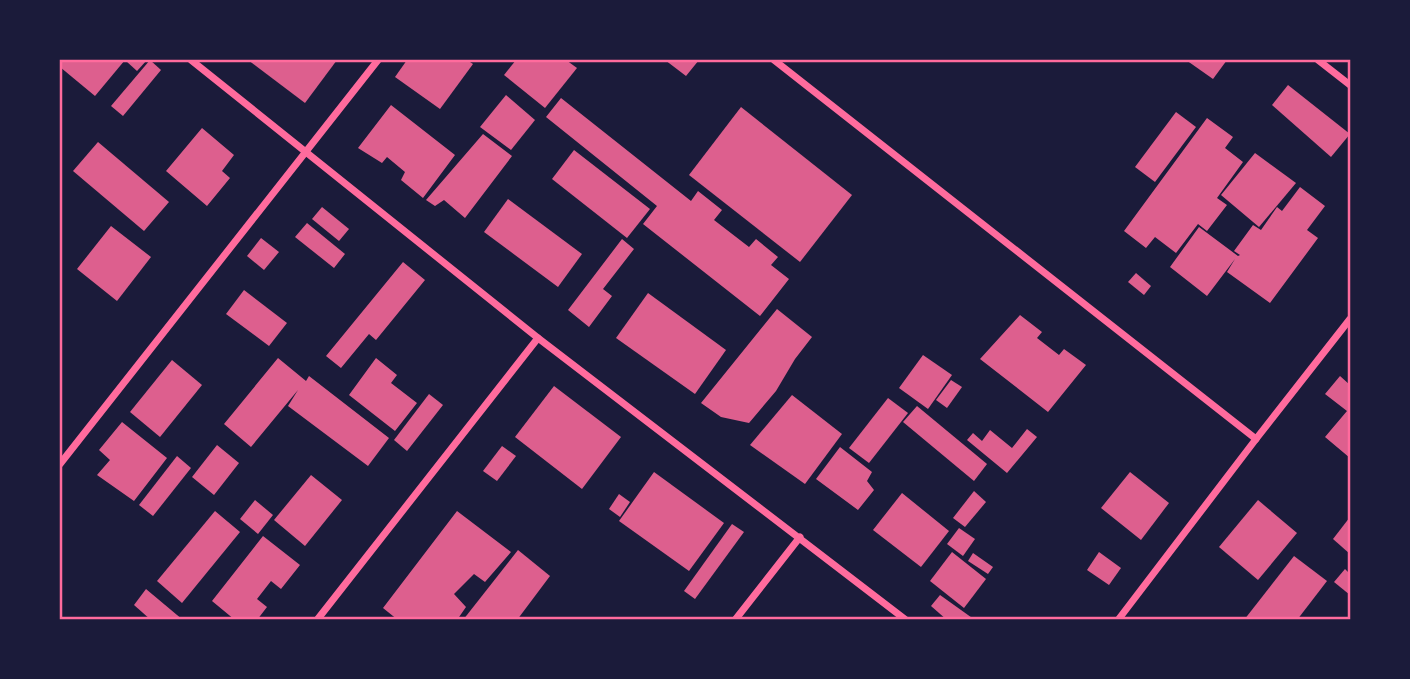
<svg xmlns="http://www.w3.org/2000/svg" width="1410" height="679" viewBox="0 0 1410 679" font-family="Montserrat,sans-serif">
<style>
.building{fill:#dd5f8e}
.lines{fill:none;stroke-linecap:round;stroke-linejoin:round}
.minor{stroke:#ff6b9d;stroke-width:7}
.neatline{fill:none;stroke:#ff6b9d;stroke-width:2.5}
</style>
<rect width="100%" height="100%" fill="#1b1b3a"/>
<!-- building -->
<g class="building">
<polygon points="60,60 125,60 95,96 60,67"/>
<polygon points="128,60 147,60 137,71 126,61"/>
<polygon points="150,60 161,70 123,116 111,106"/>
<polygon points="248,60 337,60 305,103"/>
<polygon points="407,60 467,60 473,64 440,109 395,77"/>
<polygon points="516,60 566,60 577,68 545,108 504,75"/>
<polygon points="665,60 699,60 686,76"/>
<polygon points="1186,60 1227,60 1213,79"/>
<polygon points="1288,85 1350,134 1331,157 1272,105"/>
<polygon points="506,95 535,120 511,150 480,127"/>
<polygon points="561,98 691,201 698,191 722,210 714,220 749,247 756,239 778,257 771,265 789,279 760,316 643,224 657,206 546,117"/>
<polygon points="391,105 455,155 423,198 401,180 405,172 387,157 382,163 358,148"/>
<polygon points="741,107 852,195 800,262 689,175"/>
<polygon points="1176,112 1196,127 1155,182 1135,167"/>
<polygon points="1207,118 1233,137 1225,148 1243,162 1217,198 1227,205 1207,231 1198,224 1176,253 1155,237 1146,248 1124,231"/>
<polygon points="202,128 234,155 222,171 230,178 207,206 166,171"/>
<polygon points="483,134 512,156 465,218 444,200 435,206 426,200"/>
<polygon points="98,142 169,202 144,231 73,171"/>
<polygon points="574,150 650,209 627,238 552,179"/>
<polygon points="1255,153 1296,183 1259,227 1221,195"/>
<polygon points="1300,187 1325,206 1307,230 1318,238 1270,303 1227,272 1235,259 1207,296 1170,267 1199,227 1238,256 1240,255 1234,251 1253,225 1261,230 1277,207 1282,211"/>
<polygon points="508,199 582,254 558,287 484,232"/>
<polygon points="322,207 349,229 339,241 312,219"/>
<polygon points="307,223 345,254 334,268 295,237"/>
<polygon points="111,226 151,257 117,301 77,269"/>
<polygon points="261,238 279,252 264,270 247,256"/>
<polygon points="622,239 634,249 603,289 612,296 589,327 568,310"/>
<polygon points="403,262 425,280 376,340 369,334 341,368 326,356"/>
<polygon points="1136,273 1151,286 1144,295 1128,282"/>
<polygon points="244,290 287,323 269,346 226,314"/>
<polygon points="648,293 726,350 695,394 616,338"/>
<polygon points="777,309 812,337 795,359 776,391 749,423 721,417 701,403"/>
<polygon points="1020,315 1042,332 1037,338 1059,355 1064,349 1086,365 1048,412 980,359"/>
<polygon points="923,355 952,375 928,409 899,388"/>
<polygon points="278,358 306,381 309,376 389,438 368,466 288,406 298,390 251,447 224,424"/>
<polygon points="376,358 397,375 391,383 417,403 395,431 349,395"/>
<polygon points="172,360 202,385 160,437 130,412"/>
<polygon points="1340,376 1350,385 1350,458 1325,437 1347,411 1325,394"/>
<polygon points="951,380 962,387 947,408 936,400"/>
<polygon points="554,386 621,437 582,489 515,437"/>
<polygon points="429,394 443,405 407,451 394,440"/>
<polygon points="792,395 842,434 805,484 750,445"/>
<polygon points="888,398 908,413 869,463 849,448"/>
<polygon points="917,406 987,464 974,481 903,422"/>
<polygon points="122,422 167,458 134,501 97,475 110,460 99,450"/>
<polygon points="1027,429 1037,437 1007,473 967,440 973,433 982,441 990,430 1012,448"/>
<polygon points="217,445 239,463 214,495 192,477"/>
<polygon points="502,446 516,456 497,481 483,471"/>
<polygon points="840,447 872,472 867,481 874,490 858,510 816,479"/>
<polygon points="177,456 191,468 153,516 139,505"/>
<polygon points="654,472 724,523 689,571 619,521"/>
<polygon points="1130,472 1169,503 1141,540 1101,508"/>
<polygon points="311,475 342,500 305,546 274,520"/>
<polygon points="974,491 986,502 965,527 953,518"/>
<polygon points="902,493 949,531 921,567 873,530"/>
<polygon points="619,494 630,502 620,517 609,509"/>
<polygon points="255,500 273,515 258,534 240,519"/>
<polygon points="1258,500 1297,533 1258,580 1219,547"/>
<polygon points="215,511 240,532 182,603 157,581"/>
<polygon points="457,511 511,552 485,582 474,574 454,594 466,607 457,620 398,620 383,608"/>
<polygon points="1350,517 1350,554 1333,539"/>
<polygon points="732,524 744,532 695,599 684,591"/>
<polygon points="959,528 975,539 963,556 947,544"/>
<polygon points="263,536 300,565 281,589 271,581 257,599 267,607 257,620 235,620 212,601"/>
<polygon points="518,550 550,576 517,620 463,620"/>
<polygon points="952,552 986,579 964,608 930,581"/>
<polygon points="1099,552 1121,568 1109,585 1087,570"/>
<polygon points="973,553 993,567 988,574 968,561"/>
<polygon points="1294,556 1327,581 1297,620 1244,620"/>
<polygon points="1345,569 1350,574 1350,595 1334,582"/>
<polygon points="146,589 183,620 151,620 134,605"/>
<polygon points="940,595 975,620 947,620 931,606"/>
</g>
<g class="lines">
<!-- minor -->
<g class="minor">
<polyline points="191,60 538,338 906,620"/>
<polyline points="774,60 1256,439"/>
<polyline points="1318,60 1350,85"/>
<polyline points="60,464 378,60"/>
<polyline points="317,620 538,338"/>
<polyline points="735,620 800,537"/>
<polyline points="1118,620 1256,439 1350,319"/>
</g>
</g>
<!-- border -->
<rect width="1410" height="679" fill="none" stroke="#1b1b3a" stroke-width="122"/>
<rect x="61" y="61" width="1288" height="557" class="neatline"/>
</svg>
